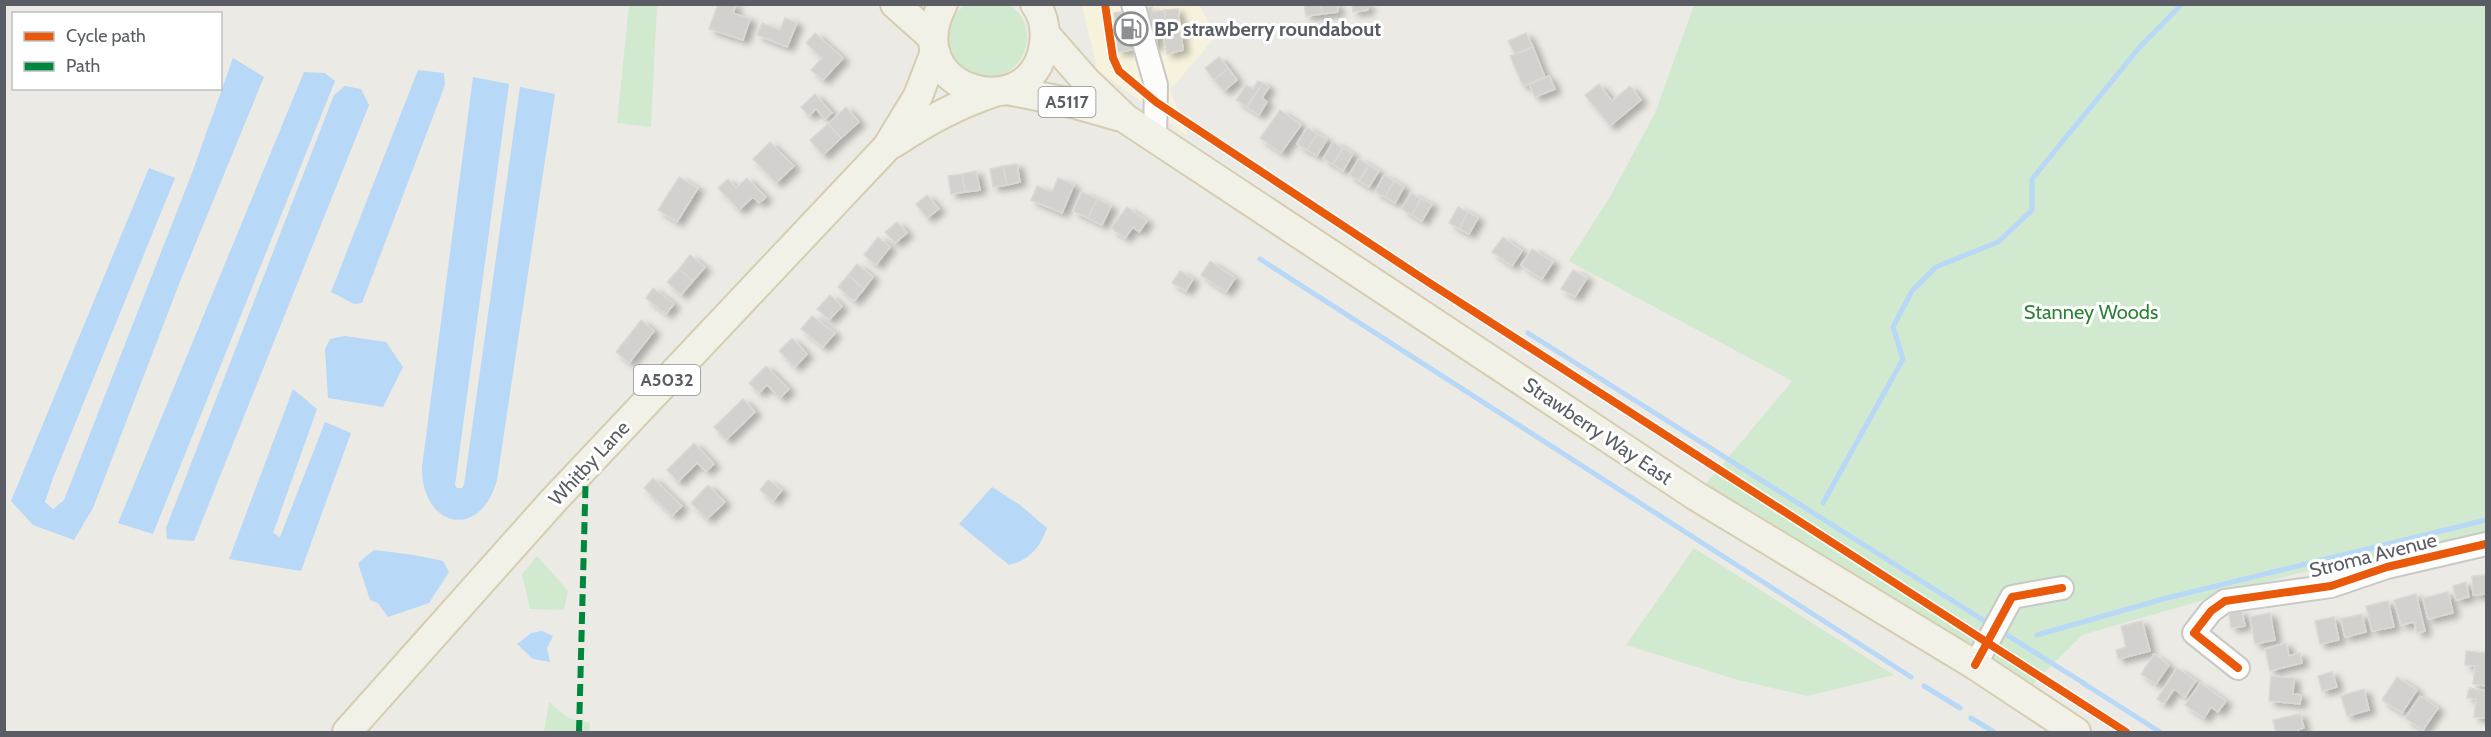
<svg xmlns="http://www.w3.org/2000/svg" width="2491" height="737" viewBox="0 0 2491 737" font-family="Cabin,sans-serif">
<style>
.commercial{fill:#f6f2dc}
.green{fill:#d1e9cf}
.water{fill:#b8d8f7}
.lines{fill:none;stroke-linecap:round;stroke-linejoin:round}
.stream{stroke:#b8d8f7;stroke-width:5}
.building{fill:#d2d1cd;stroke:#dbd9d4;stroke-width:1.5;filter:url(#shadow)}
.minor-casing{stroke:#c8c8c7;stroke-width:26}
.major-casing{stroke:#d6cdb0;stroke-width:32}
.minor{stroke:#fcfcfb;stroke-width:22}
.major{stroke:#f2f1e7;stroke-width:28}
.quiet{stroke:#00873e;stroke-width:6;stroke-dasharray:12 6;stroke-linecap:butt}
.cycleway-casing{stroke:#fff;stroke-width:11}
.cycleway{stroke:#e8590c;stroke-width:8}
.labels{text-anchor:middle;stroke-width:6;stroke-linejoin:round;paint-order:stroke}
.shield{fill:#fff;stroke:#8c8e92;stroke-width:1.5}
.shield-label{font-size:18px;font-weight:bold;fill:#5a5e64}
.poi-label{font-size:20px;font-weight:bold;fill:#5a5e64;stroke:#fff;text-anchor:start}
.park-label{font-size:20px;fill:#2b8234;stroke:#fff}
.street-label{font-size:20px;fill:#5a5e64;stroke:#fff}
</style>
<defs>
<filter id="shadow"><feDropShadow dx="6" dy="4" stdDeviation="3" flood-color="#0004"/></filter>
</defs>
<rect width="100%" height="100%" fill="#eceae4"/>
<!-- commercial -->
<polygon class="commercial" points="1082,5 1199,5 1216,36 1170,90 1188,137 1097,69"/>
<!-- green -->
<g class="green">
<polygon points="629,5 657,5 651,127 617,123"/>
<path d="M966,5H1010C1052,36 1009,99 966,70C956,63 949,52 949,40C948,25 954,12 966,5Z"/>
<polygon points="1694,5 2486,5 2486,537 2382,561 2298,573 2082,635 2020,697 1696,496 1792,381 1569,261 1610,197 1655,113"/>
<polygon points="1694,548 1894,675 1807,696 1738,680 1626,645"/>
<polygon points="537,556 568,591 564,610 530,609 522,574"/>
<polygon points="549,702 568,718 590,723 589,732 544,732"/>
</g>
<!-- water -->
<g class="water">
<polygon points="233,58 264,77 181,279 93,508 74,540 33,525 11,501 149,168 175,178 53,478 45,502 53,509 64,500 192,173"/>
<polygon points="418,70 444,73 445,85 362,303 354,304 331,292"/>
<polygon points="304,72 325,73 335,81 153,534 118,523"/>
<path d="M473,77L509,84L455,485L457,488H462L464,485L520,87L555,94L497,480C480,542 421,527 422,467Z"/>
<polygon points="345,86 361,89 369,105 194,541 167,539 166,528 334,95"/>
<polygon points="345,336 386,342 403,367 383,407 328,398 325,349 330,339"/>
<polygon points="293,389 317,409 273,533 280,537 325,422 351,433 301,571 229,559"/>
<path d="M992,487L1020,505L1047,528C1040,547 1030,560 1009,565L959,524Z"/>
<polygon points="374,550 414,555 443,561 449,572 429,603 388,617 378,603 370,600 358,563"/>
<polygon points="542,631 553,636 547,648 550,662 533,659 517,644 531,633"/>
</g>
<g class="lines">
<!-- stream -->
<g class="stream">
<polyline points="1260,259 1911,677"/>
<polyline points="1528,333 1991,625"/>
<polyline points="1823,503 1903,359 1893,327 1912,291 1936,267 1998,242 2032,210 2032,179 2139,48 2182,4"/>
<polyline points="1999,630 2085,684"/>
<polyline points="2037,635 2163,599 2486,520"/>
<polyline points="2083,683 2160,732"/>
<polyline points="1924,686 1960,708"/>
<polyline points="1971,718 1994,732"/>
</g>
</g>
<!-- building -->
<g class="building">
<polygon points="718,4 736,4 733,13 750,19 743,40 709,29"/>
<polygon points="1304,4 1321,4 1322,14 1306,16"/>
<polygon points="1321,4 1337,4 1338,12 1322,14"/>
<polygon points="1352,4 1368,4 1368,10 1353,12"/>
<polygon points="1152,7 1153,12 1164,10 1168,34 1156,36 1157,46 1118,52 1114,13"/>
<polygon points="1178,9 1183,50 1167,54 1163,35 1168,34 1164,10"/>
<polygon points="785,18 797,23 787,47 757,35 762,23 780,30"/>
<polygon points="815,33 843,58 823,80 811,70 822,58 806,43"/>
<polygon points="1526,33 1533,47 1515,54 1508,41"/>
<polygon points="1533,47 1545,77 1523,86 1510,56"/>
<polygon points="1219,57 1228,68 1214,80 1205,68"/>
<polygon points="1228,68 1237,80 1224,91 1214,80"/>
<polygon points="1549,76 1555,89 1535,97 1529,84"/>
<polygon points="1258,81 1263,83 1247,107 1236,100 1246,85 1253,89"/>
<polygon points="1263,83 1269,87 1262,98 1267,102 1259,115 1247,107"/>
<polygon points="1599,84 1612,101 1630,86 1641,100 1610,126 1585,95"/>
<polygon points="815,94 832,113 825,119 816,109 809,116 801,107"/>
<polygon points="846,107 859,122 841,138 828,124"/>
<polygon points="1280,110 1301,125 1281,153 1260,138"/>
<polygon points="828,124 841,138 823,155 810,140"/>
<polygon points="1307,127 1317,134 1307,150 1297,144"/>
<polygon points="1317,134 1327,139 1317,156 1307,150"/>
<polygon points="770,142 794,166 776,183 753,159"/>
<polygon points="1333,142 1343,148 1333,164 1323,159"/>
<polygon points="1343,148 1353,154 1343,171 1333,164"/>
<polygon points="1359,159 1369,165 1359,181 1349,175"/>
<polygon points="1017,164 1020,182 1007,185 1003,166"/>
<polygon points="1369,165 1379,171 1369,187 1359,181"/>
<polygon points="1003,166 1007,185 993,187 990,169"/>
<polygon points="976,171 980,190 965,192 962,174"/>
<polygon points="962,174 965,192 951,194 948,176"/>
<polygon points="1384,175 1394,181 1385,197 1375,192"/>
<polygon points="679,177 698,188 677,222 658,210"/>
<polygon points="747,178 766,197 759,203 753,197 739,210 718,188 728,179 736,188"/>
<polygon points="1058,178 1074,185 1062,213 1031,200 1037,186 1052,192"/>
<polygon points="1394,181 1404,187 1395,203 1385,197"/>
<polygon points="1082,192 1097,199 1088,218 1073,211"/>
<polygon points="1411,193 1421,199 1412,215 1402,209"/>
<polygon points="927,195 939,209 927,218 916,204"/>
<polygon points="1097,199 1111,206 1102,225 1088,218"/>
<polygon points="1421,199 1432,204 1422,221 1412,215"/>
<polygon points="1127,207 1147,221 1139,232 1133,227 1125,238 1111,228"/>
<polygon points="1458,207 1468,212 1459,229 1449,223"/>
<polygon points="1468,212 1478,218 1469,234 1459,229"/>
<polygon points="897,222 907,233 895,243 885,232"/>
<polygon points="878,237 890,247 876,265 864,255"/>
<polygon points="1503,237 1522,251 1512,266 1492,252"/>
<polygon points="1532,249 1553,262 1542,279 1521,265"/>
<polygon points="690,255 705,267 693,281 679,269"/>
<polygon points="1210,261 1235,278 1226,292 1201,275"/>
<polygon points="857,264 873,277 864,289 848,275"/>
<polygon points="679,269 693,281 681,295 667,282"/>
<polygon points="1573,270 1587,278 1575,297 1561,289"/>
<polygon points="1180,271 1193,279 1186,291 1172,283"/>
<polygon points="848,275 864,289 854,301 838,287"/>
<polygon points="653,288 674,304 666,314 646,298"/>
<polygon points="830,295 842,306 829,320 817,309"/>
<polygon points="812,316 835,333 823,347 801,329"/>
<polygon points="641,320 654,331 629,363 616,352"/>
<polygon points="792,338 807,354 795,367 779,351"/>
<polygon points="766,366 789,389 780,398 767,385 759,393 749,383"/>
<polygon points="743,399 755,412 726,440 714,427"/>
<polygon points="694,443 714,464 706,471 697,463 678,482 667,470"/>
<polygon points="653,478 682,506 672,516 644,488"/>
<polygon points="768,480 782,490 773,501 760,490"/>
<polygon points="708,485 725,502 707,519 691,503"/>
<polygon points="2486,575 2486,594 2473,595 2472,576"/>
<polygon points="2466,582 2469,597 2456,600 2453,586"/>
<polygon points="2448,592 2453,613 2428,619 2423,598"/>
<polygon points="2416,594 2425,631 2417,633 2414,622 2401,625 2394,600"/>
<polygon points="2388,601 2394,627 2372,631 2366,606"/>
<polygon points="2242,611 2245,626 2231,628 2229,614"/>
<polygon points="2270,613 2275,640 2255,644 2250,617"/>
<polygon points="2362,614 2366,632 2345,637 2341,619"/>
<polygon points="2334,617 2339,640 2320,644 2315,621"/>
<polygon points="2142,621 2150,651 2118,659 2116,650 2126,647 2121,626"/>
<polygon points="2286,643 2289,656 2300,653 2302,663 2270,671 2265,649"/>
<polygon points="2466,651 2486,653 2486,686 2473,684 2475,666 2465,665"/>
<polygon points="2154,654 2169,665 2156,684 2141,674"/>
<polygon points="2177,668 2196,681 2185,697 2174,689 2164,704 2157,699"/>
<polygon points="2332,672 2337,687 2322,691 2318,676"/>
<polygon points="2271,676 2294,678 2293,694 2301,695 2300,704 2269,701"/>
<polygon points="2397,677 2417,690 2402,713 2382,700"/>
<polygon points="2200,683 2226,701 2218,712 2211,707 2204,718 2185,705"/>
<polygon points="2469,688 2486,691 2486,718 2474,717 2476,699 2467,698"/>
<polygon points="2364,689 2369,710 2347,716 2341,696"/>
<polygon points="2420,696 2438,708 2423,730 2405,718"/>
<polygon points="2300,714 2304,728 2298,730 2299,732 2276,732 2273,720"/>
</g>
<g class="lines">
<!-- minor casing -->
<g class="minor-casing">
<g id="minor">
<polyline points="1133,4 1156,85 1155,138"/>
<polyline points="1975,665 2012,597 2062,588"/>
<polyline points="2238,668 2194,633 2211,611 2225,601 2331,586 2387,567 2486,544"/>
</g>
</g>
<!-- major casing -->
<g class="major-casing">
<g id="major">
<polyline points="895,4 932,37"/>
<path d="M943,4C896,92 1034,128 1044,44C1046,30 1044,16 1035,4"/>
<polyline points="1045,34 1087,82 1126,119 1696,496 1975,665 2076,732"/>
<polyline points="1007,90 1072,103 1118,116"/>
<path d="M894,143C925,122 956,105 992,93"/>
<polyline points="347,732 554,500 887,147 918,96 935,52"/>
</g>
</g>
<!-- minor -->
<use href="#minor" class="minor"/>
<!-- major -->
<use href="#major" class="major"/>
<!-- quiet -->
<polyline class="quiet" points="579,732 586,466"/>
<!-- cycleway casing -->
<g class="cycleway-casing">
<g id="cycleway">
<polyline points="1105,4 1113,58 1119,71 1156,102 1425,280 2126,732"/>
<polyline points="1975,665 2012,597 2062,588"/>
<polyline points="2238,668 2194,633 2211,611 2225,601 2331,586 2387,567 2486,544"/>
</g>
</g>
<!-- cycleway -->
<use href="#cycleway" class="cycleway"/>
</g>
<!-- icons -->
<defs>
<g id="fuel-ring" transform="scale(1.725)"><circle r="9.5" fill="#fff" stroke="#8d8f91" stroke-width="1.5"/><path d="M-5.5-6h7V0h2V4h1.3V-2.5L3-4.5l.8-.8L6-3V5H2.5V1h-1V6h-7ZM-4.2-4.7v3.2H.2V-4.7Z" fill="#8d8f91"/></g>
</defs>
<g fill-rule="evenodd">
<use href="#fuel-ring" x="1131" y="29"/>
</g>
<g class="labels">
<!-- shield labels -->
<g class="shield">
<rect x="1038.5" y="87" width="57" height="30" rx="4.5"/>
<rect x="634" y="365" width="66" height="30" rx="4.5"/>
</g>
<g class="shield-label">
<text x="1067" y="108">A5117</text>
<text x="667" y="386">A5032</text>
</g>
<!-- poi labels -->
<g class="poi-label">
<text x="1154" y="36">BP strawberry roundabout</text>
</g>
<!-- park labels -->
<g class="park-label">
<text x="2091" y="319">Stanney Woods</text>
</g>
<!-- street labels -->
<g class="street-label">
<text transform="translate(1598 431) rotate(34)" y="7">Strawberry Way East</text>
<text transform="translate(589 463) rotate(-47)" y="7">Whitby Lane</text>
<text transform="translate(2373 555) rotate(-14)" y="7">Stroma Avenue</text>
</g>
</g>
<!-- border -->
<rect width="2491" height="737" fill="none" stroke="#5a5e64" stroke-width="12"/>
<!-- legend -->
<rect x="12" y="12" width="210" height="78" fill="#ffffff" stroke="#bdbfc1" stroke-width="1.5"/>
<rect x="24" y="32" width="30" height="9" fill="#e8590c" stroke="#bdbfc1" stroke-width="1.5"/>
<text x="66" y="42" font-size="18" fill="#5a5e64">Cycle path</text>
<rect x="24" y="62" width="30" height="9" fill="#00873e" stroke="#bdbfc1" stroke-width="1.5"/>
<text x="66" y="72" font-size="18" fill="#5a5e64">Path</text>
</svg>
